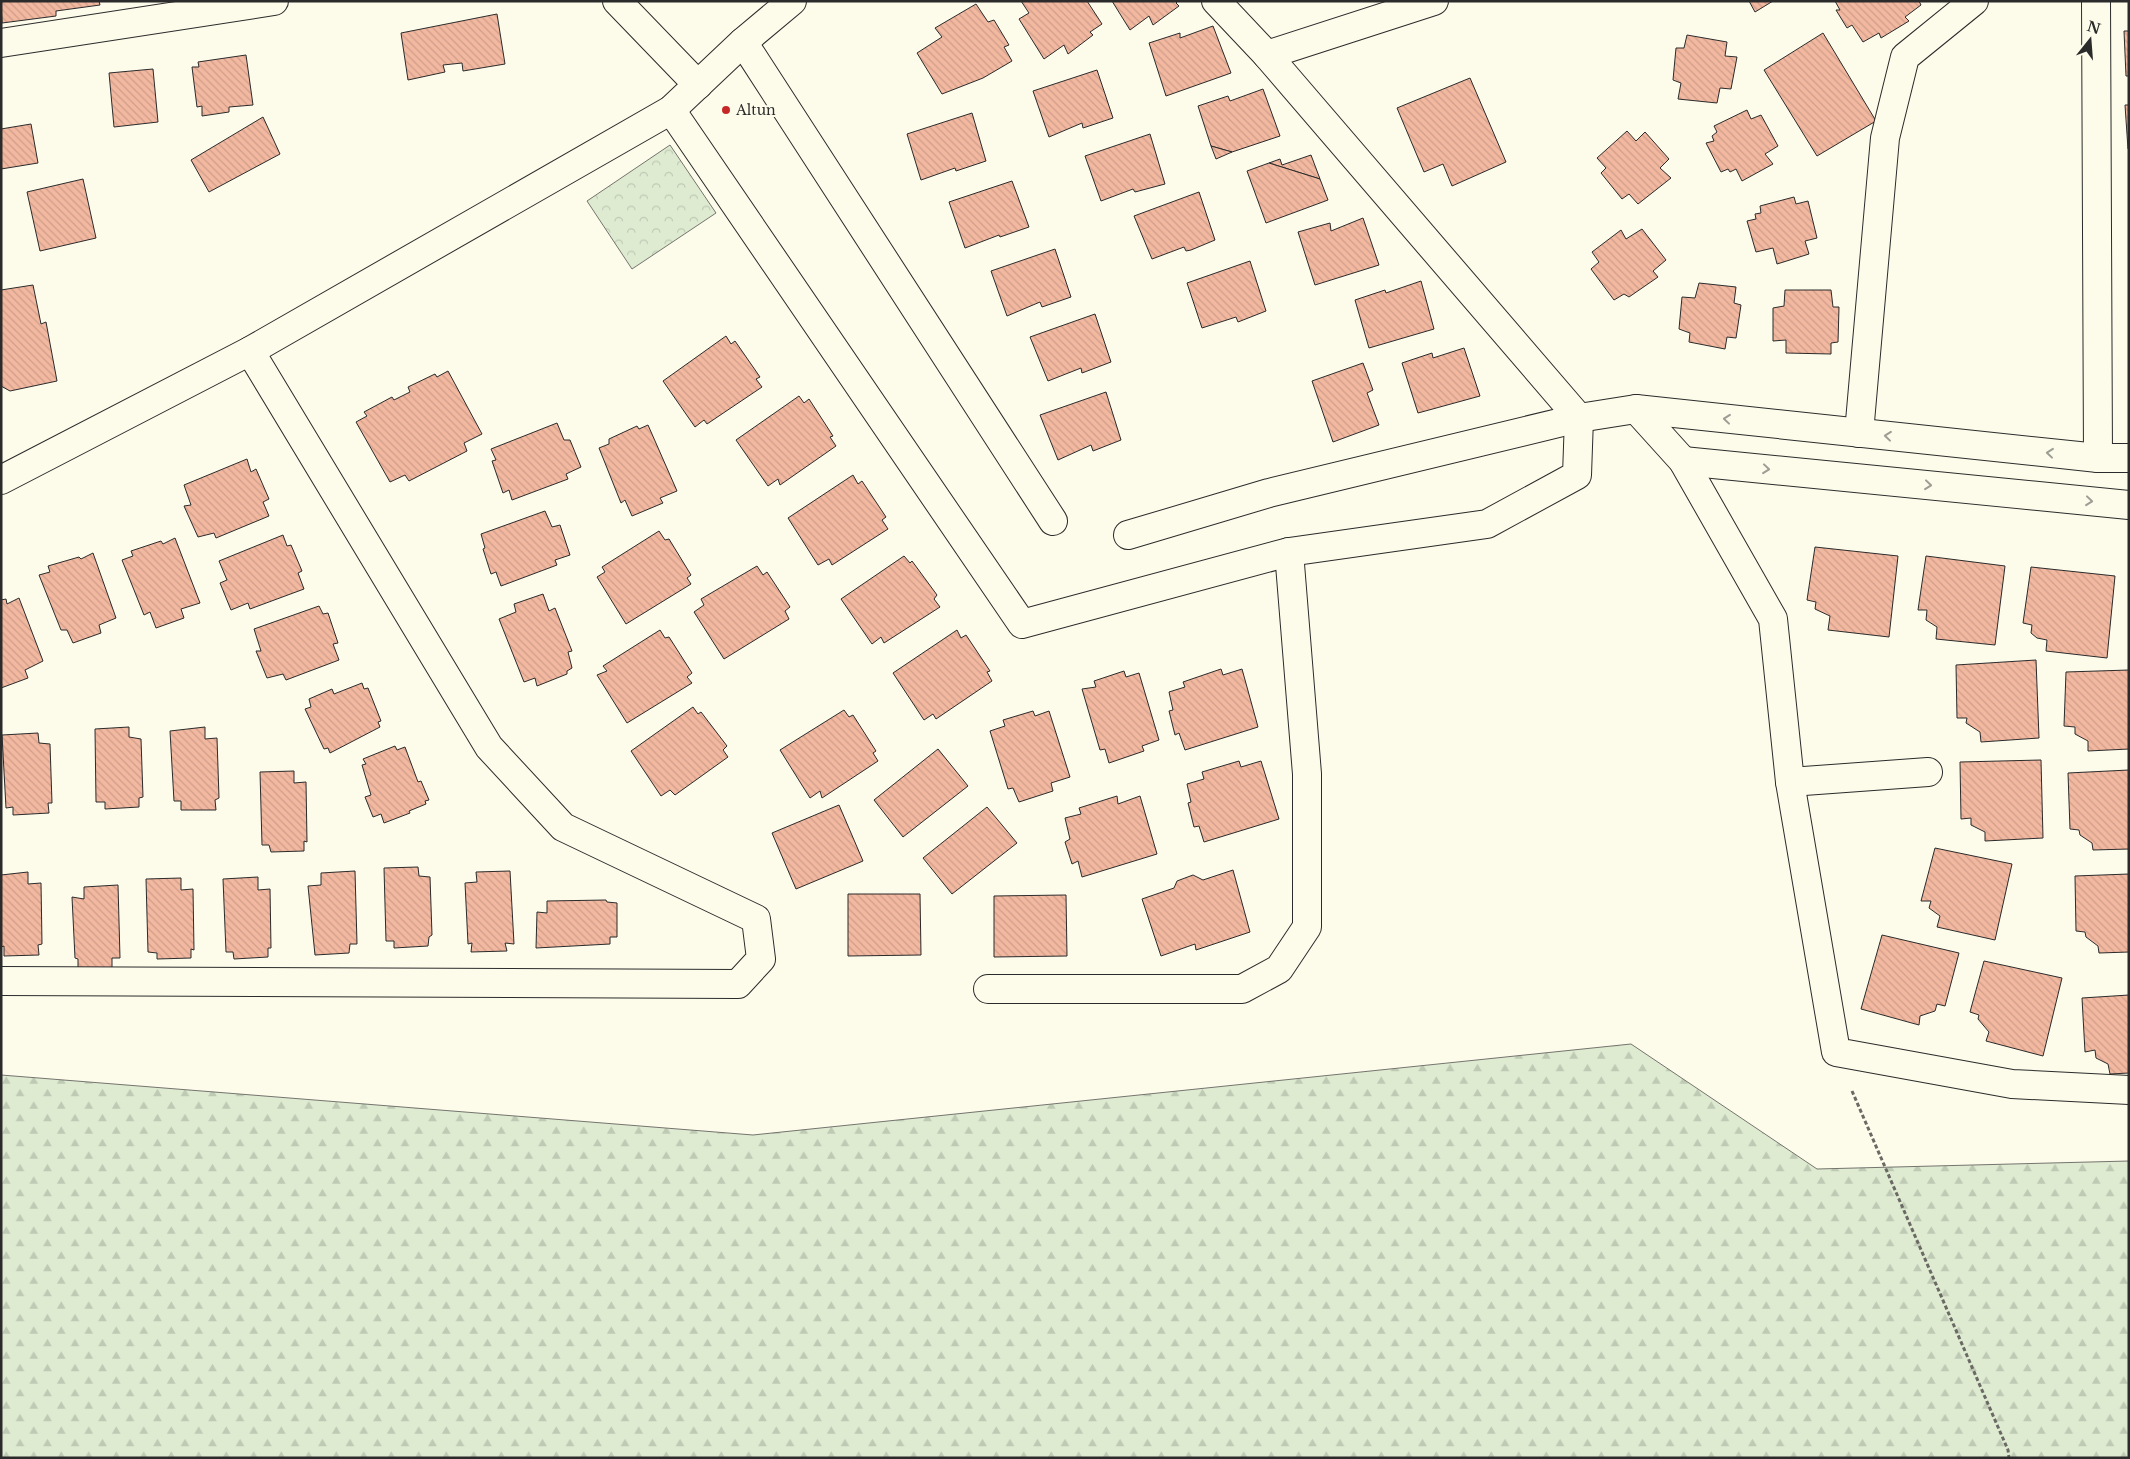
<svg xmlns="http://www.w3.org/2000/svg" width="2130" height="1459" viewBox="0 0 2130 1459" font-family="'Libre Baskerville',serif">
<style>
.forest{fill:url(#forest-firs);stroke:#74746e}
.park{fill:url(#park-crowns);stroke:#74746e}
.building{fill:url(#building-back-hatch);stroke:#2b2b2b}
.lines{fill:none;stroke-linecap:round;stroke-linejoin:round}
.minor-casing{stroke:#2b2b2b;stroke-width:30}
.path{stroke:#6a6964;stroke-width:3;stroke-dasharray:4 2.5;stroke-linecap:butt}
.minor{stroke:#fdfbea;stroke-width:28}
.oneway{stroke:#9e9d94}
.poi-dot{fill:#c62828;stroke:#fdfbea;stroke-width:2}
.labels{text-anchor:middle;stroke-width:4;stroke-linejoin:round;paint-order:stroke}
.poi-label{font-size:14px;fill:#2b2b2b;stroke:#fdfbea;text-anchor:start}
</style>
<defs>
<pattern id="forest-firs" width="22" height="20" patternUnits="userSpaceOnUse" patternTransform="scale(1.25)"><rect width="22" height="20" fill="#deebd1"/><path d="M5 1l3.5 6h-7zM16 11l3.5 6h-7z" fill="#bfcab4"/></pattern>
<pattern id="park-crowns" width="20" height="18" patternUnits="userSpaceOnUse" patternTransform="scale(1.25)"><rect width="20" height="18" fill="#deebd1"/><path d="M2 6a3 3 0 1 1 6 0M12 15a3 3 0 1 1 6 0" fill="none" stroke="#bfcab4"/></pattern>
<pattern id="building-back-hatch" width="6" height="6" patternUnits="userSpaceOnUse" patternTransform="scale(1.25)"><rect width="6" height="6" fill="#f2b8a0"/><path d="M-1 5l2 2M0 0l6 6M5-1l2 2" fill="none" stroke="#d09e8a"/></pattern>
</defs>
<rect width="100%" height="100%" fill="#fdfbea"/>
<!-- forest -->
<polygon class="forest" points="1631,1044 1817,1169 2129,1161 2129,1458 1,1458 1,1075 753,1135"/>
<!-- park -->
<polygon class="park" points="670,145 716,213 632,269 587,201"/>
<!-- building -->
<g class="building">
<polygon points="1,1 99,1 100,5 56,11 56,16 2,23"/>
<polygon points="1021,1 1087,1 1102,24 1090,32 1093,35 1068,54 1064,45 1044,59 1019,19 1029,13"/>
<polygon points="1112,1 1178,1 1176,3 1179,6 1153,25 1149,16 1130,30"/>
<polygon points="1749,1 1773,1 1755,12"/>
<polygon points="1835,1 1919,1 1921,5 1905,17 1909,21 1881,38 1879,33 1863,42 1852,25 1847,28 1836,10 1840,10"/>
<polygon points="976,4 988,22 994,20 1009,45 1004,47 1012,61 983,78 942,94 917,53 942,37 935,28"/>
<polygon points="497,14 505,64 463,71 462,63 443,65 445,72 408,80 401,33"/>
<polygon points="1213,26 1231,73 1166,96 1149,43 1180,33 1180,38"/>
<polygon points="2124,31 2129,31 2129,76 2126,76"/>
<polygon points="1823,33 1876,121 1817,156 1764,70"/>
<polygon points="1687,35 1727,42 1725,56 1737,57 1731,89 1720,88 1717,103 1678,99 1681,83 1673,80 1676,48 1684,48"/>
<polygon points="246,55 253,105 229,107 229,112 202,116 202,106 197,107 192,67 199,67 198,62"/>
<polygon points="153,69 158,122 114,127 109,73"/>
<polygon points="1097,70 1113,118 1083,128 1082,123 1049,137 1033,91"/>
<polygon points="1470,78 1506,162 1452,186 1443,164 1424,172 1397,108"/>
<polygon points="1263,89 1280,136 1232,152 1211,146 1198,106 1228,96 1230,101"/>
<polygon points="2125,105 2129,105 2129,149 2128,149"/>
<polygon points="1747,110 1751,119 1761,115 1778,146 1765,154 1773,164 1742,181 1736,169 1730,172 1728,169 1721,172 1706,143 1714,141 1712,136 1717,132 1714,126"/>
<polygon points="972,113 986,161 956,171 955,168 921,180 907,134"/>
<polygon points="263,117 280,154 209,192 191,160"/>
<polygon points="31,124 38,163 1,169 1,129"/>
<polygon points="1627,131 1636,141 1645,132 1669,159 1660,168 1671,178 1638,204 1629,194 1622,199 1601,173 1606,168 1597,158"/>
<polygon points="1150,134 1165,184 1135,192 1133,189 1101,201 1085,156"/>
<polygon points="1211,146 1232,152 1216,159"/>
<polygon points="1311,155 1320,179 1269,163 1280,159 1282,165"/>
<polygon points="1269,163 1320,179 1328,200 1266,223 1247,171"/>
<polygon points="83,179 96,238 40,251 27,192"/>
<polygon points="1012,181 1029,227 1000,237 999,235 965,248 949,202"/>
<polygon points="1199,192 1215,240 1191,250 1186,251 1184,247 1152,259 1134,216"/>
<polygon points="1794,197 1796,204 1808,201 1817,238 1805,241 1809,254 1777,264 1773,248 1756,252 1747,221 1756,219 1755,214 1761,213 1760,206"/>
<polygon points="1363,218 1379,265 1315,285 1298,232 1330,223 1331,231"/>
<polygon points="1642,229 1666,260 1653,271 1658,277 1629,297 1624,294 1614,300 1591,269 1599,262 1592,252 1621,230 1626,239"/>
<polygon points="1055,249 1071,297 1042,307 1040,302 1007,316 991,271"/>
<polygon points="1250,261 1266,311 1238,322 1236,317 1202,328 1187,283"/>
<polygon points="1421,281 1434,329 1369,348 1355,300 1385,290 1386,293"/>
<polygon points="1699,283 1736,287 1734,303 1741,305 1736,338 1727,337 1725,349 1689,342 1690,333 1679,329 1682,297 1695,298"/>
<polygon points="33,285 41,324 46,322 57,381 10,391 1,386 1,290"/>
<polygon points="1785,290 1831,290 1833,307 1839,307 1838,342 1831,343 1831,354 1786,353 1786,340 1773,341 1773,308 1784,306"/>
<polygon points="1095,314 1111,362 1082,373 1081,368 1048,381 1030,337"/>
<polygon points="726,336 731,344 735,341 760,377 756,379 762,387 707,424 704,420 695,427 663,381"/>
<polygon points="1464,348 1480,396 1418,413 1402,363 1432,353 1433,358"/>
<polygon points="1363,363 1373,390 1367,393 1379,425 1333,442 1312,381"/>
<polygon points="448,371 482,434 464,443 467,451 409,481 405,475 390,482 356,422 367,416 364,412 392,397 394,400 410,392 408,387 435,374 437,377"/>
<polygon points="1106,392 1121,440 1093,451 1091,445 1058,460 1040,415"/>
<polygon points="799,396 804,403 809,399 833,436 830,437 836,446 780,485 778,479 768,486 736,440"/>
<polygon points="557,423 564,440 570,440 581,467 566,474 568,479 512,500 509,490 503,493 492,461 496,460 491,449"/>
<polygon points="648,425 677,491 660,498 663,503 632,516 625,500 621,503 599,448 609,444 609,439 637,426 639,429"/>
<polygon points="247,459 251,472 256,469 269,499 263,502 269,516 216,538 214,533 198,537 184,506 191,505 184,485"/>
<polygon points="853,475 858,484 862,481 886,517 882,520 888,529 832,565 829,559 818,565 788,518"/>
<polygon points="545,511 552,527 560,525 570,555 555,560 557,565 501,586 496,572 491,574 483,549 485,548 481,534"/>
<polygon points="659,531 665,540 669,539 691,575 687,578 691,584 626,624 597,577 605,572 602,567"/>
<polygon points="283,535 287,546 291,545 302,571 298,573 304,589 250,609 248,603 231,610 220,583 227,580 219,561"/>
<polygon points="175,538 200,603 181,609 184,618 156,628 150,612 144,615 122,560 133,556 131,551 161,541 163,544"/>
<polygon points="1815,547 1898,556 1889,637 1828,630 1830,616 1815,609 1816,602 1807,600"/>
<polygon points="93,553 116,618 99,625 101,633 73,643 67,630 61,630 39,575 50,572 48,566 79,557 81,559"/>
<polygon points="904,556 910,563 912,561 937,595 934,599 940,607 884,643 881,637 872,644 841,599"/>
<polygon points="1926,556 2005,566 1995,645 1936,639 1937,627 1926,620 1927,610 1918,610"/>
<polygon points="757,566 763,575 767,572 790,607 785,611 789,619 724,659 694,612 704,605 701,599"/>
<polygon points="2031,567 2115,576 2107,658 2046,651 2047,640 2037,638 2031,633 2032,625 2023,623"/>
<polygon points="543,594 549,611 555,608 572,651 568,652 572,668 567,671 567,674 537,686 535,678 524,682 499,619 516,612 514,604"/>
<polygon points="19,598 43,661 25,670 28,678 1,688 1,600 6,599 7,604"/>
<polygon points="319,606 323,614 328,613 338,643 333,644 339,660 286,680 283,674 267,678 256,651 261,651 254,629"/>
<polygon points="660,630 665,638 669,637 692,673 687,677 692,683 627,723 597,675 607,671 603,666"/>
<polygon points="957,630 961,638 966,635 990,671 987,672 992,681 936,719 933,714 924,720 893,673"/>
<polygon points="2036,660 2039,738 1981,742 1980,732 1966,723 1967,718 1957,718 1956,665"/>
<polygon points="1221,669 1223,675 1242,669 1258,727 1185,750 1179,733 1175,735 1169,711 1173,710 1169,692 1185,687 1183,682"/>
<polygon points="2129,670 2129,749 2088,751 2088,741 2075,734 2075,727 2064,726 2066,672"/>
<polygon points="1124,671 1126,677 1139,673 1159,740 1142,746 1144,751 1109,763 1105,749 1100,750 1082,689 1096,687 1094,681"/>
<polygon points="362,683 364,689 368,688 381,721 378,722 380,727 330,753 328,748 324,749 305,709 311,707 309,699 332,689 334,694"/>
<polygon points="693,707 698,714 701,712 727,746 723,750 728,757 675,795 670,790 661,796 631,751"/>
<polygon points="844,710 849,717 853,715 876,751 873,753 878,761 822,798 820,791 810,798 780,750"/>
<polygon points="1033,711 1035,716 1049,711 1070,777 1051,783 1053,791 1019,802 1013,788 1008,789 990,731 1005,726 1003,720"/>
<polygon points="129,727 129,737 141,739 143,797 139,798 139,807 105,809 105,802 96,802 95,729"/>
<polygon points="205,727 205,739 217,738 219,798 215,800 216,810 181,810 181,801 174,801 170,731"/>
<polygon points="38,733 39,743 50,744 52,803 48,803 49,813 13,815 13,807 6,808 2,735"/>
<polygon points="395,746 397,750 405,747 418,782 421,781 429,800 425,801 426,804 409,811 410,813 384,823 381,814 373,817 365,797 371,795 362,765 366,764 363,759"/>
<polygon points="938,749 968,786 903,837 874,800"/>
<polygon points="2041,760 2043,838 1985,841 1985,832 1971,825 1971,818 1961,819 1960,762"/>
<polygon points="1239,761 1241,767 1261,761 1279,819 1204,842 1199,826 1194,827 1188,803 1191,802 1187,784 1204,779 1202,772"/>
<polygon points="2129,770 2129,849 2093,850 2092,843 2080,835 2079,830 2070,829 2068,773"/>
<polygon points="294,771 294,783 306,782 307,842 304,841 304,851 271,852 269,845 262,845 260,772"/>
<polygon points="1117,796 1118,804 1140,796 1157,854 1082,877 1078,861 1072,864 1065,842 1070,839 1065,818 1081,814 1079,808"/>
<polygon points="839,805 863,861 796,889 772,833"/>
<polygon points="987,807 1017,843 952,894 923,858"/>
<polygon points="1935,848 2012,864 1995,940 1937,927 1940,916 1929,908 1931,901 1921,901"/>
<polygon points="418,867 419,876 430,877 432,935 429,937 428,946 394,948 394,941 386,941 384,868"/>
<polygon points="1233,870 1250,932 1196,950 1195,944 1161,956 1142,899 1174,888 1177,881 1193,875 1203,880"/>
<polygon points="355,871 357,944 350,944 349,953 315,955 308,886 321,885 321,873"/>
<polygon points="510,871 514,944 505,943 507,951 471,952 472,943 468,944 465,883 477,882 476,872"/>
<polygon points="28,872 28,884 41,883 42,944 38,945 39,955 4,956 4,946 1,947 1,875"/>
<polygon points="2129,874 2129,952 2099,953 2098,946 2086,937 2085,932 2076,931 2075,876"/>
<polygon points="258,877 258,890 270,889 271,948 268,948 268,957 234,959 233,952 226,952 223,879"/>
<polygon points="181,878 181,890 193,889 194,950 191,949 191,958 157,959 157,953 148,952 146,879"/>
<polygon points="118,885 120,958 112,958 112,968 78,969 78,959 75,958 72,897 84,899 84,887"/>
<polygon points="848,894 920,894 921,955 848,956"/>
<polygon points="1066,895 1067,956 994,957 994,896"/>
<polygon points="606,900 607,902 617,903 617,937 610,937 610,944 536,948 537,912 547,913 547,901"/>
<polygon points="1882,935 1959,953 1945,1006 1937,1004 1935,1011 1920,1016 1919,1025 1861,1009"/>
<polygon points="1984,961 2062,978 2043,1056 1986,1041 1989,1032 1978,1019 1979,1015 1970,1012"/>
<polygon points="2129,995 2129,1073 2110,1074 2108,1064 2096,1058 2095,1050 2085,1052 2082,998"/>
</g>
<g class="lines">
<!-- minor casing -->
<g class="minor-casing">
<g id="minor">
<polyline points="617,1 698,85"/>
<polyline points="2096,1 2098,458"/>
<polyline points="743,42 1053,521"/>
<polyline points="1,43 274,1"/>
<polyline points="1267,55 1434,1"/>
<polyline points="671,110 1022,624 1289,552 1487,524 1577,475 1579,418 1267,55 1216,1"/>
<polyline points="1636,409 1683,461 1773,619 1790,782 1836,1052 2012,1084 2129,1090"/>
<polyline points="1859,433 1885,138 1905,57 1974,1"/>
<polyline points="1683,461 2129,505"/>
<polyline points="1,480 250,351 671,110 743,42 792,1"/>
<polyline points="1128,535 1269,493 1579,418 1636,409 2098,458 2129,458"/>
<polyline points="1790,782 1928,772"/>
<polyline points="1,981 738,984 761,959 756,919 563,827 489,747 250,351"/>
<polyline points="988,989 1242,989 1279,969 1307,927 1307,774 1289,552"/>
</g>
</g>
<!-- path -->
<polyline class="path" points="1852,1091 2008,1450 2009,1458"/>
<!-- minor -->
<use href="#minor" class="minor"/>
</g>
<!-- one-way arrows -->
<defs><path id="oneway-chevron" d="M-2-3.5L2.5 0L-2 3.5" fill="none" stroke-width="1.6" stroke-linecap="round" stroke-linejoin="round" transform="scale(1.25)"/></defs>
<g class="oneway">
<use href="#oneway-chevron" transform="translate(1727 419) rotate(-174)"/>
<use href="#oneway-chevron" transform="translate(1888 436) rotate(-174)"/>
<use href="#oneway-chevron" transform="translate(2050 453) rotate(-174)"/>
<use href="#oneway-chevron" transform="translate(1766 469) rotate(6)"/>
<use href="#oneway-chevron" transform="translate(1928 485) rotate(6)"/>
<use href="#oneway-chevron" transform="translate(2089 501) rotate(6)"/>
</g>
<!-- markers -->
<circle class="poi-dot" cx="726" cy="110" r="5"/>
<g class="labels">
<!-- poi labels -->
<g class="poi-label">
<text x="736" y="115">Altun</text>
</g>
</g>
<!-- border -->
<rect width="2130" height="1459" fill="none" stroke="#2b2b2b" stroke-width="5"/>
<!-- north arrow -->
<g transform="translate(2090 40) rotate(17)" stroke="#fdfbea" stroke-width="4" paint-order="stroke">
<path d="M0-4L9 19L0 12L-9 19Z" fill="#2b2b2b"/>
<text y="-8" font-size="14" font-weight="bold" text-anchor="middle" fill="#2b2b2b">N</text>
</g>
</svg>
